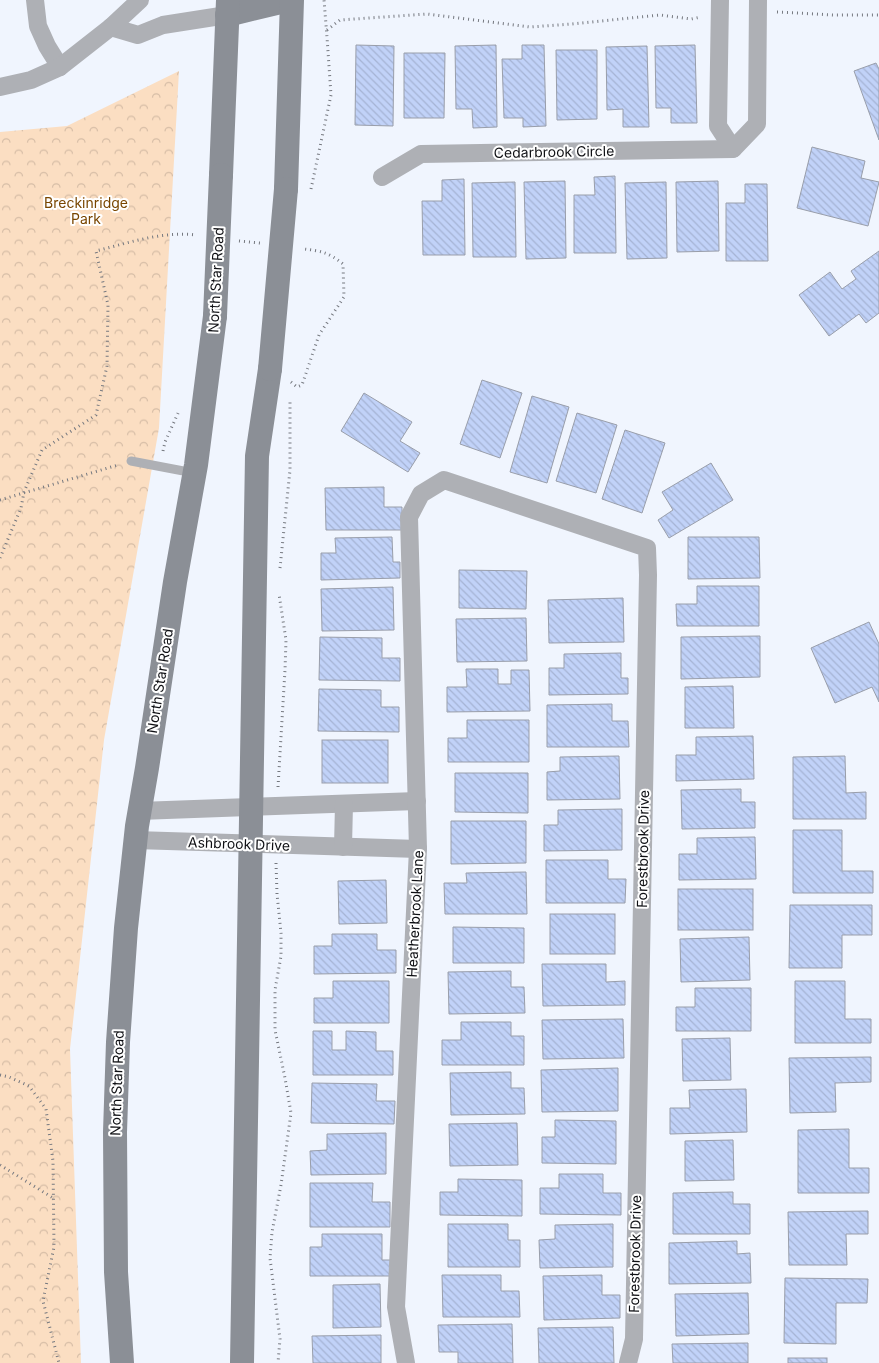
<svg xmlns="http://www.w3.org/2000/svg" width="879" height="1363" viewBox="0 0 879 1363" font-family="Inter,sans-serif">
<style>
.park{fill:url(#park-crowns)}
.building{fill:url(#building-back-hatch);stroke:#999eaa}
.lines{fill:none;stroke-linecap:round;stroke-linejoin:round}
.path{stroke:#75787f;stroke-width:3;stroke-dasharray:1 4;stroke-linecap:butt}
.lane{stroke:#aeb0b5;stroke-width:9}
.street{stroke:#aeb0b5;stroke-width:18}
.secondary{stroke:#8b8f96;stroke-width:24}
.secondary-bridge{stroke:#8b8f96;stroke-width:24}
.labels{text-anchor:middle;stroke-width:4;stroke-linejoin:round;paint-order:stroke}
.street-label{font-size:14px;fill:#0e0f13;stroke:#fff}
.park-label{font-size:14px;fill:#794600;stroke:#fff}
</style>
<defs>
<pattern id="park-crowns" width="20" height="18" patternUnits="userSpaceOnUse" patternTransform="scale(1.25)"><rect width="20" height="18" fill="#fbdec2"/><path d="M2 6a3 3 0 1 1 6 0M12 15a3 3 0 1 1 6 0" fill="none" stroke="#d6bda6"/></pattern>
<pattern id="building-back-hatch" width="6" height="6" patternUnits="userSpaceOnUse" patternTransform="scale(1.25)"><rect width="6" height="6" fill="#c1d2f8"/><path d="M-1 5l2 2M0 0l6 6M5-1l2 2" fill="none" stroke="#a5b3d4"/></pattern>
</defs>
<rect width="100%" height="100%" fill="#f0f5fe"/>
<!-- park -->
<polygon class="park" points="179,71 159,428 104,740 70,1049 81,1363 0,1363 0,132 67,126"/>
<!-- building -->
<g class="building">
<polygon points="356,45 394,46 393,126 355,125"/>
<polygon points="496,45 497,127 473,128 472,109 456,109 455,46"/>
<polygon points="522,45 544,45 546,126 523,127 523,118 504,118 502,59 522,59"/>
<polygon points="695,45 697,123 671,123 671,108 656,108 655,46"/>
<polygon points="647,46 649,127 623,127 623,109 607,110 606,47"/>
<polygon points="556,50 597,50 597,119 557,120"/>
<polygon points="404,53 445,53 444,118 404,118"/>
<polygon points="876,63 879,69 879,140 854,71"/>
<polygon points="812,147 865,161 861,178 879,182 868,226 797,208"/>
<polygon points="615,176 616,253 574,253 574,195 595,195 594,177"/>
<polygon points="464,179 465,255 423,255 422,201 442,201 442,180"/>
<polygon points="565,181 566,258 526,259 524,182"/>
<polygon points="718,181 719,251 677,252 676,182"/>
<polygon points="515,182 516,257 473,257 472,183"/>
<polygon points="666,182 667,258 627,259 625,183"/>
<polygon points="745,184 767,184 768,261 726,261 726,203 745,203"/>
<polygon points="879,251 879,313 866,323 859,314 829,336 799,295 830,272 842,289 856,279 851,271"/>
<polygon points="482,380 522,393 500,458 460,444"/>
<polygon points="364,393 412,422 400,441 420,453 408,472 341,431"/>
<polygon points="532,396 569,407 547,483 510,472"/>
<polygon points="577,413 617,425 596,493 556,481"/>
<polygon points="625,430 665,443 642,513 602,499"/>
<polygon points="711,463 733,500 669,538 658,520 673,510 662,492"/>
<polygon points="384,487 384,507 402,507 402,530 326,530 325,488"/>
<polygon points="392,537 393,562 400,562 400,578 321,580 321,553 336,553 335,538"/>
<polygon points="688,537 759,537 760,578 688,579"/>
<polygon points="459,570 527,571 526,609 459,608"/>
<polygon points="697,586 759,586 759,626 677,626 676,604 697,604"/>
<polygon points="393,587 394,630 322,631 321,589"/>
<polygon points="623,598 624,642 549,643 548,600"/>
<polygon points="526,618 527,661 457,662 456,619"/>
<polygon points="869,622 879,644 879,702 872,687 835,703 811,648"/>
<polygon points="760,636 760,677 681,679 681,637"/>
<polygon points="320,637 382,638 382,658 400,658 400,681 319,680"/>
<polygon points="621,653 621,678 628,678 628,694 549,695 549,668 564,668 564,654"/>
<polygon points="466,669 498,669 498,684 511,684 511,670 529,670 530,711 447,712 447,687 467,687"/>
<polygon points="733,686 734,728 685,728 685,687"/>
<polygon points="319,689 381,690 381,707 399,707 399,732 318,731"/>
<polygon points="612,704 612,721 628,721 629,747 547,747 547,705"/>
<polygon points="467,720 529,720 529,762 448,762 448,738 467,738"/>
<polygon points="753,736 754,779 676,781 676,755 696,755 696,737"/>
<rect x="322" y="740" width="66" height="43"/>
<polygon points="619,756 620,799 547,800 547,772 560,771 560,757"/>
<polygon points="845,756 846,793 866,792 866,819 793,819 793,757"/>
<polygon points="455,773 528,773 528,813 455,812"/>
<polygon points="741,789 741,802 755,802 755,828 682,829 681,790"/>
<polygon points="622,809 622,850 544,851 544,825 558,825 558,810"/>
<polygon points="451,821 526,821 526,863 451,864"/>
<polygon points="793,830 842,830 842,871 873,871 873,893 793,893"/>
<polygon points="755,837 756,879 679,880 679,854 697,854 697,838"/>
<polygon points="546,860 608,860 608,879 626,879 625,903 546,903"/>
<polygon points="526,872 527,914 445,914 444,883 467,883 466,873"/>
<polygon points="386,880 387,923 339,924 338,881"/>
<rect x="678" y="889" width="75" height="41"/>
<polygon points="790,905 872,905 872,935 842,935 842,968 789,968"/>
<rect x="550" y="914" width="65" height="40"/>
<polygon points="453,927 524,928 524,963 453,963"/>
<polygon points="332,934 377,934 377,950 396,950 396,973 314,974 314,946 332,946"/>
<polygon points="749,937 750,980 681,982 680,939"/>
<polygon points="542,964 606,964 606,982 625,981 625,1005 543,1006"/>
<polygon points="511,971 511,987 524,987 525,1013 449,1014 448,972"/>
<polygon points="333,981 389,981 389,1023 314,1023 314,998 333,998"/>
<polygon points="795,981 845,981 845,1019 871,1019 871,1043 795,1043"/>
<polygon points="695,988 751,988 751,1031 676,1031 676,1007 695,1007"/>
<polygon points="623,1019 624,1058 543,1059 542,1020"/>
<polygon points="461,1022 511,1022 511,1036 524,1036 524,1065 442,1065 442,1040 461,1040"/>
<polygon points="313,1031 332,1031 332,1050 346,1050 346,1031 376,1032 376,1051 393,1051 393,1075 313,1075"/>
<polygon points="730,1038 731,1080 683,1081 682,1039"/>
<polygon points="871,1057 871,1082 835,1083 836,1112 790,1113 789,1058"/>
<polygon points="618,1068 618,1111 542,1112 541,1070"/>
<polygon points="511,1072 511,1088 524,1088 525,1114 451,1115 450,1073"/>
<polygon points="312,1083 377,1084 376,1101 395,1101 394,1124 311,1123"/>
<polygon points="746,1089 747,1132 670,1134 670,1108 690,1108 689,1090"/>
<polygon points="555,1120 616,1121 616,1164 542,1163 542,1137 555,1137"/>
<polygon points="517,1123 518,1165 450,1166 449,1124"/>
<polygon points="849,1129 849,1168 869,1168 869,1193 798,1193 798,1130"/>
<polygon points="386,1133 386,1174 311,1175 310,1151 327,1150 327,1134"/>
<polygon points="733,1140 734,1180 685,1181 685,1141"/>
<polygon points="559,1174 603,1174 603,1193 621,1193 621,1215 540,1214 540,1188 559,1188"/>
<polygon points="458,1179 522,1180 522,1216 440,1215 440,1192 458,1192"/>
<polygon points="310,1183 373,1183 372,1202 390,1202 390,1227 310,1227"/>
<polygon points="733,1192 733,1204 750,1204 750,1234 673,1234 673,1193"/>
<polygon points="868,1211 868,1234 846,1234 847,1265 789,1265 788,1212"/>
<polygon points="448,1224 508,1224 508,1240 520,1240 520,1267 448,1267"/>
<polygon points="613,1224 613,1267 540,1268 539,1240 555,1239 555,1225"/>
<polygon points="322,1234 382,1234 382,1260 392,1260 392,1276 310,1276 310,1247 322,1247"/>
<polygon points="737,1241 737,1254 750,1253 751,1283 669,1284 669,1243"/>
<polygon points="442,1275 501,1275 501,1291 519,1291 520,1317 443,1317"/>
<polygon points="602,1275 602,1295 620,1295 620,1318 544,1320 543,1276"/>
<polygon points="785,1278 868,1279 867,1303 836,1303 836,1344 784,1343"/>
<polygon points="380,1284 381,1327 333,1328 333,1285"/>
<polygon points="748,1293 749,1334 676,1336 675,1294"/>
<polygon points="512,1324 513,1363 458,1363 458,1352 439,1352 438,1325"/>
<polygon points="613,1327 614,1363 539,1363 538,1328"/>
<polygon points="381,1335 381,1363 313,1363 312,1336"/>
<polygon points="748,1343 748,1363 673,1363 672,1344"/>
<rect x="788" y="1358" width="39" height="5"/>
</g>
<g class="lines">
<!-- path -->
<g class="path">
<polyline points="777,12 834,15 879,15"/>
<polyline points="327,30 340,20 427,14 530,27 572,24 660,15 691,19 701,17"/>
<polyline points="311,189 331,95 327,37 324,0"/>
<polyline points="239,241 260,243"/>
<path d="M291,382L297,387L302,385L319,335L344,297L343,264C328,252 321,251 304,249"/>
<polyline points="163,451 165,442 179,411"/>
<polyline points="0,500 118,465"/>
<path d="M0,558L21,508L24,492L42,450L96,415L107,366L108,305L96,251C128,243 162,231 196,235"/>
<polyline points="280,568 290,470 290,402"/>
<polyline points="278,787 285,670 286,640 279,594"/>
<polyline points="276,863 277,894 281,933 281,956 275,990 275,1030 285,1078 291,1113 281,1185 272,1232 270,1258 280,1339 278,1363"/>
<polyline points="0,1075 9,1077 29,1086 46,1109 53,1161 54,1247 43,1301 59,1363"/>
<polyline points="0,1165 53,1198"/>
</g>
<!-- lane -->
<polyline class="lane" points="131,461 194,473"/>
<!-- street -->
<g class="street">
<polyline points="35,0 38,26 47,46 60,67"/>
<polyline points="720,0 718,126 733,149"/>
<polyline points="111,27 138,35 163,25 227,15"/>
<polyline points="0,87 31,80 60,67 111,27 140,0"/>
<polyline points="382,177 421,154 733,149 757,124 758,0"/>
<polyline points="139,811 417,801"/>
<polyline points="135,840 418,849"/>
<polyline points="343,847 344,804"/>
<polyline points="406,1363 396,1307 418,849 409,517 421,494 444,480 647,548 648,575 634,1339 628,1363"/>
</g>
<!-- secondary -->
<g class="secondary">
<polyline points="227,15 289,0"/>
<polyline points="221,175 228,0"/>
<polyline points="286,189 292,0"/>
<polyline points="122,1363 116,1272 115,1132 118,1042 126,928 137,826 147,768 175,582 196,465 215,316"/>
<polyline points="242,1363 257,456 270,369"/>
</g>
<!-- secondary-bridge -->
<g class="secondary-bridge">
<polyline points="215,316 221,175"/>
<polyline points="270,369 286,189"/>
</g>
</g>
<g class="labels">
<!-- street labels -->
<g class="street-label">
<text transform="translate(554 152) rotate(-1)" y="5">Cedarbrook Circle</text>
<text transform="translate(216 280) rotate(-87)" y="5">North Star Road</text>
<text transform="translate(160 681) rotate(-81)" y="5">North Star Road</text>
<text transform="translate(239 844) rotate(2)" y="5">Ashbrook Drive</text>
<text transform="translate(643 849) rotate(-89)" y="5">Forestbrook Drive</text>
<text transform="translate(415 914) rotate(-87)" y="5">Heatherbrook Lane</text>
<text transform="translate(117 1083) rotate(-88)" y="5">North Star Road</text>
<text transform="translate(635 1254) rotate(-89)" y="5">Forestbrook Drive</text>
</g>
<!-- park labels -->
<g class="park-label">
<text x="86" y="208">Breckinridge<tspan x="86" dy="16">Park</tspan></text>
</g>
</g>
</svg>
